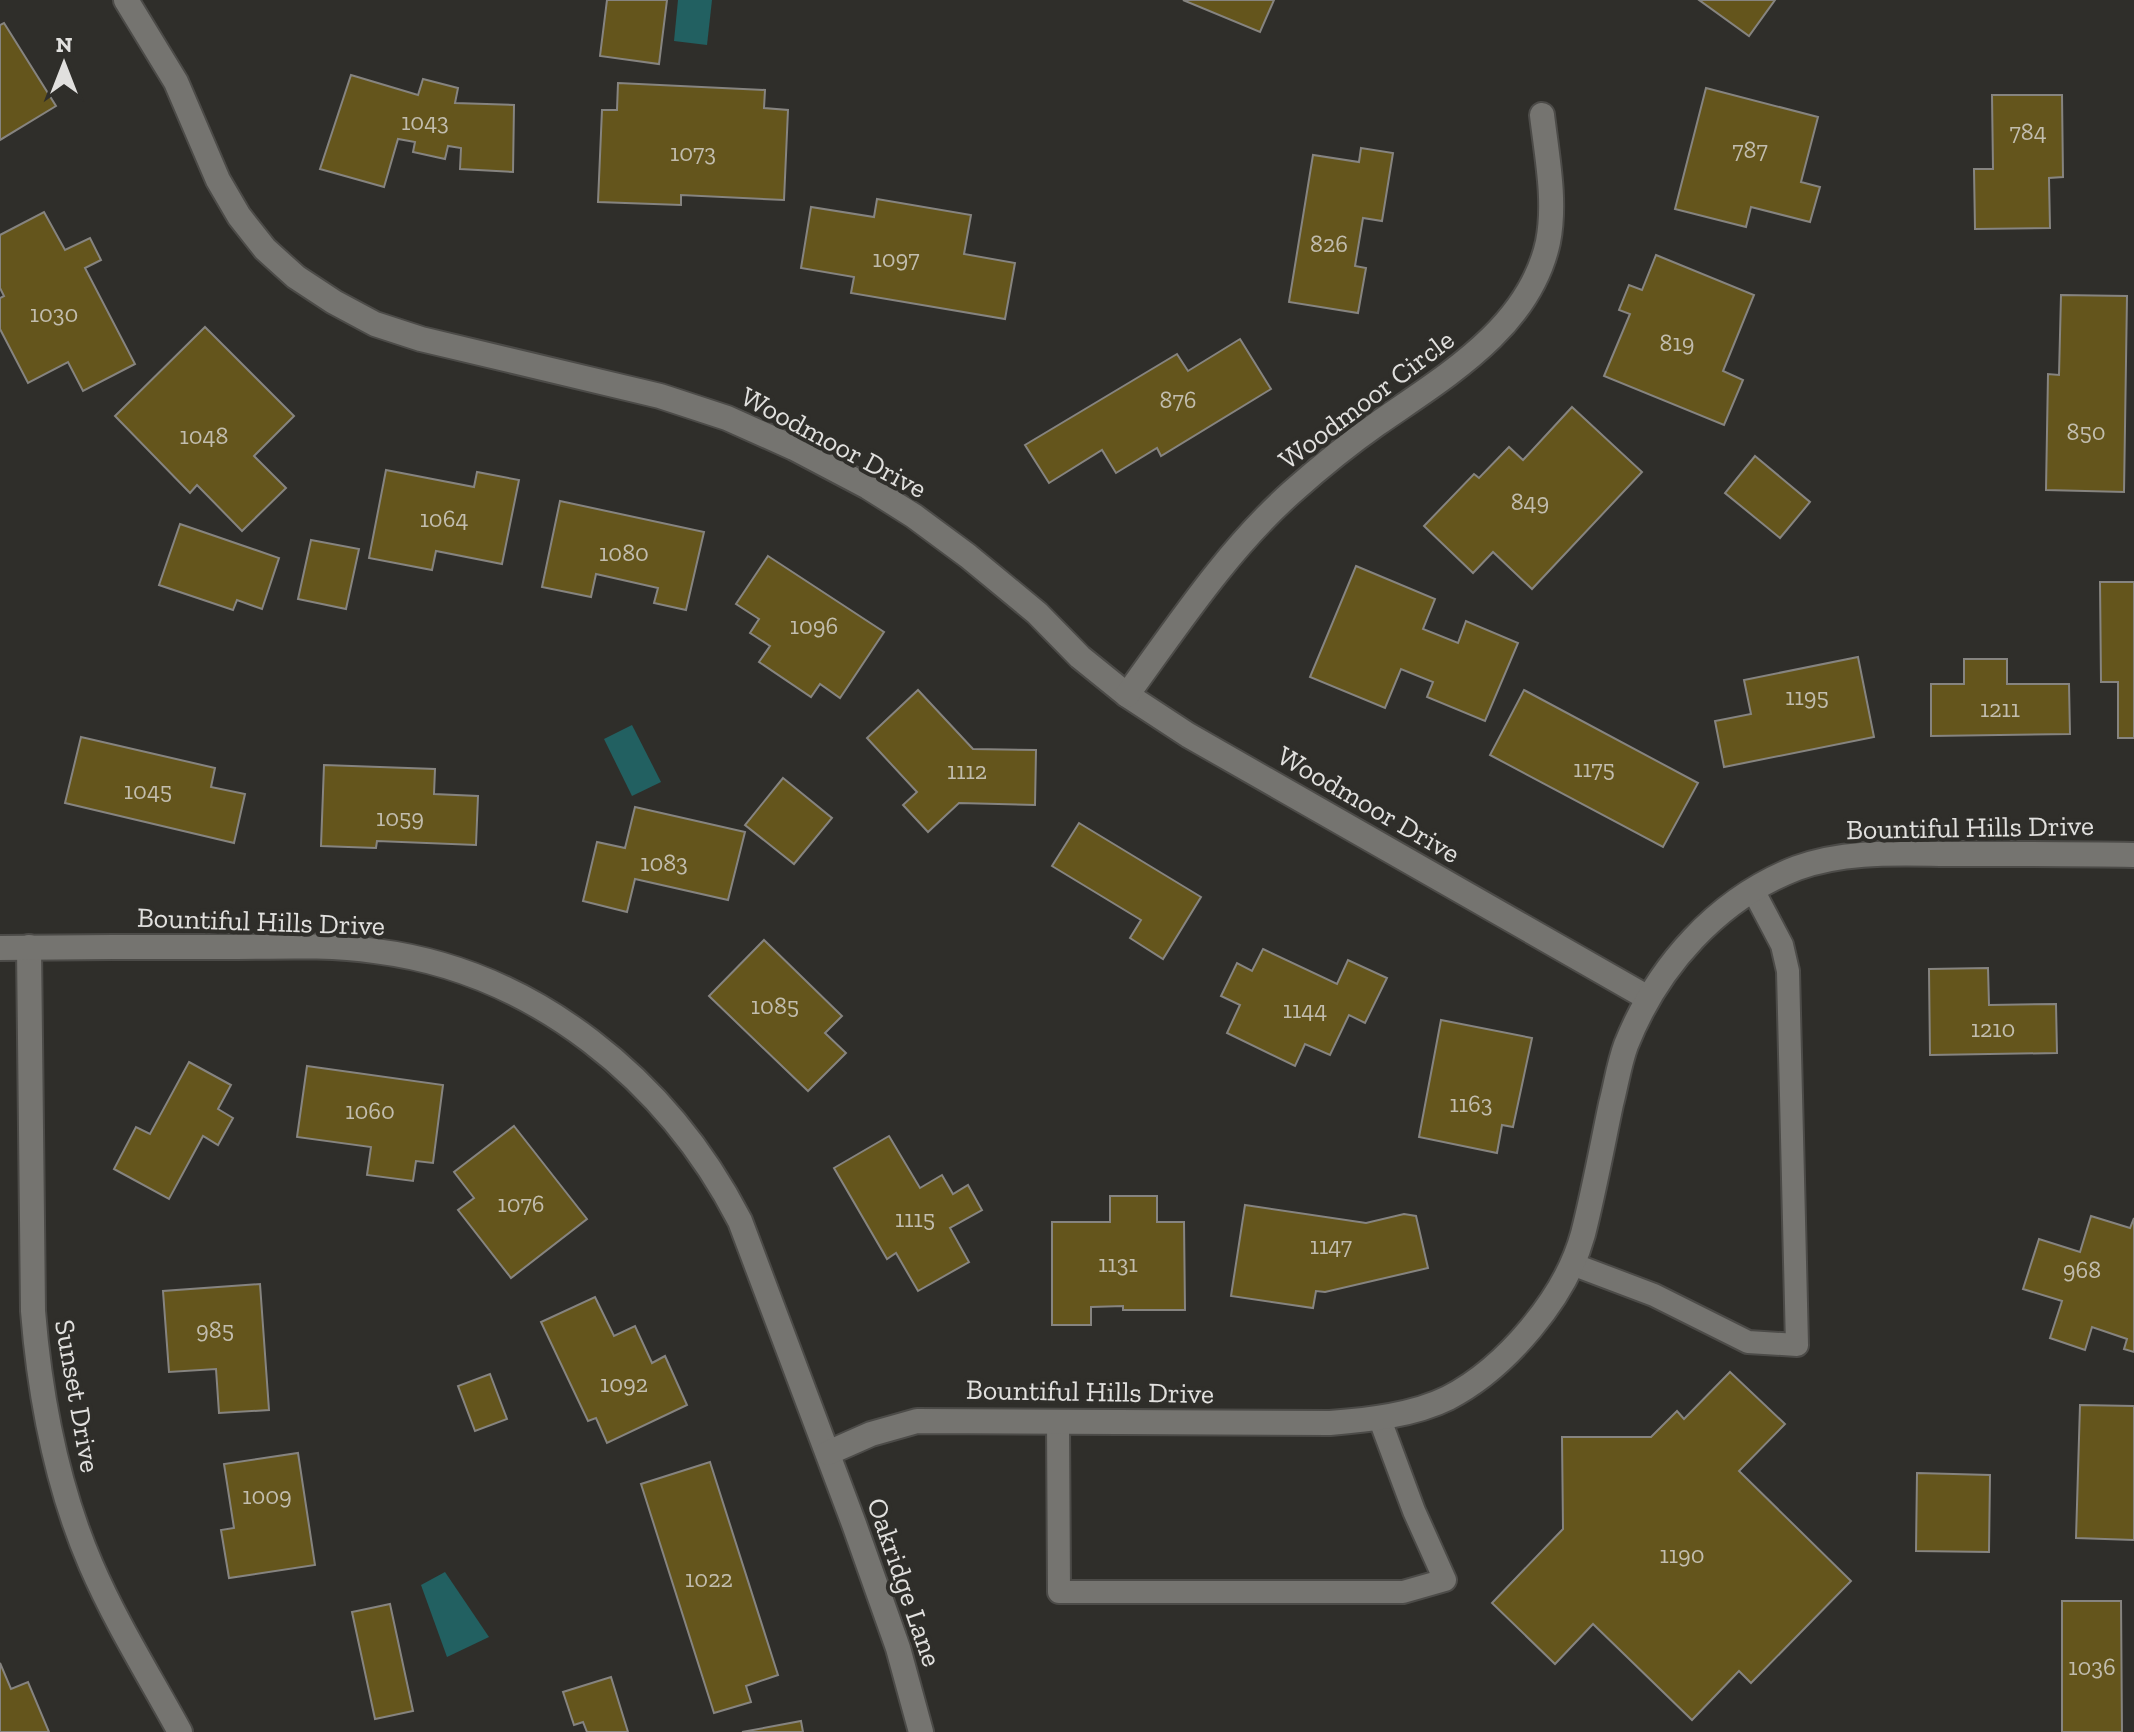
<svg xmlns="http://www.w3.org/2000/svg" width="2134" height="1732" viewBox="0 0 2134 1732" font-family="'Zilla Slab',serif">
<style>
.water{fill:#226061}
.building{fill:#64551c;stroke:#868480;stroke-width:2}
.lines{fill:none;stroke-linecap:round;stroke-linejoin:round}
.lane-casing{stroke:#4c4b48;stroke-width:26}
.street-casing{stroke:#4c4b48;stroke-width:28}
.lane{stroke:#757470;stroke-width:22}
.street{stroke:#757470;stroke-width:24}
.labels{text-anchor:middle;stroke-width:8;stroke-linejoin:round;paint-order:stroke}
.number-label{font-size:24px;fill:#c2bdae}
.street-label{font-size:28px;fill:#e1e0de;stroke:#2f2e2a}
</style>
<rect width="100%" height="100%" fill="#2f2e2a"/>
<!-- water -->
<g class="water">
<polygon points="678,0 712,0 707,45 674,41"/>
<polygon points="632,725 661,782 632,796 604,739"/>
<polygon points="445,1572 489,1637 447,1657 421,1585"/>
</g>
<!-- building -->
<g class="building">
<polygon points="607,0 667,0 659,64 600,56"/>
<polygon points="1183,0 1274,0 1260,32"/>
<polygon points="1699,0 1775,0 1749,36"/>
<polygon points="4,23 56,106 0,140 0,25"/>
<polygon points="351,75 418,95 423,79 458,88 455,103 514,105 513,172 460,169 461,148 448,146 445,159 413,152 415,142 398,139 384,187 320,169"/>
<polygon points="618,83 765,90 764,108 788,110 784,200 681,195 681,205 598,202 602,110 617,110"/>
<polygon points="1706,88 1818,117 1801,182 1820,187 1810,222 1751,207 1746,227 1675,209"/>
<polygon points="1992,95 2062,95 2063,177 2049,178 2050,228 1975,229 1974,169 1993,169"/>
<polygon points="1361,148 1393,153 1382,221 1363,218 1355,266 1366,268 1358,313 1289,302 1313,155 1359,162"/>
<polygon points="877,199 971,215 964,254 1015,263 1005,319 851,293 854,277 801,268 811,207 874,217"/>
<polygon points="44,212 65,250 90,238 101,260 85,268 135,364 83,391 68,362 28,383 0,329 0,298 4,296 0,288 0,235"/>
<polygon points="1656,255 1754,295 1723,371 1743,380 1724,425 1604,376 1630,314 1619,310 1629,285 1642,290"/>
<polygon points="2061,295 2127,296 2124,492 2046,490 2048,374 2059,375"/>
<polygon points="205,327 294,416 254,456 286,488 242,531 197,485 190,493 115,416"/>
<polygon points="1240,339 1271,389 1161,456 1157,448 1116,473 1102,450 1049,483 1025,445 1177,354 1188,371"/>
<polygon points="1572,407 1642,472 1532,589 1493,552 1473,573 1424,526 1474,474 1479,478 1509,447 1523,460"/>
<polygon points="1755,456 1810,502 1780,538 1725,493"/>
<polygon points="386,470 474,487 477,472 519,480 502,564 436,551 432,570 369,558"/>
<polygon points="560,501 704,532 686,610 654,603 658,588 596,574 591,597 542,587"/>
<polygon points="180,524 279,558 262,609 237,600 233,610 159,585"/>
<polygon points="311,540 359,549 346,609 298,599"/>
<polygon points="768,556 884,632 840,698 820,684 811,697 759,662 770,646 750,633 759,619 736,604"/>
<polygon points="1356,566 1435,599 1423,629 1458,643 1466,621 1518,643 1485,721 1427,697 1433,682 1401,669 1385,708 1310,677"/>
<polygon points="2100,582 2134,582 2134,738 2118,738 2118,682 2101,682"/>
<polygon points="1858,657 1874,737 1724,767 1715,721 1751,714 1744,680"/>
<polygon points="1964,659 2007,659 2007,684 2069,684 2070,734 1931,736 1931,684 1964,684"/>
<polygon points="918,690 973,749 1036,750 1035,805 959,803 928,832 903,805 917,792 867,738"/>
<polygon points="1524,690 1698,783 1663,847 1490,755"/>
<polygon points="81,737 215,768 211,787 245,794 234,843 65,803"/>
<polygon points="324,765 435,769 434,794 478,796 476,845 377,841 376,848 321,846"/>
<polygon points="783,778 832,818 794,864 745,825"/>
<polygon points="635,807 745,832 728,900 635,879 627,912 583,901 597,842 625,848"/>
<polygon points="1079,823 1201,897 1163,959 1130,938 1141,920 1052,866"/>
<polygon points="764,940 842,1016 825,1033 846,1053 808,1091 709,996"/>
<polygon points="1263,949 1337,984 1348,960 1387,978 1365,1023 1349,1015 1330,1055 1305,1044 1295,1066 1227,1033 1240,1005 1221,996 1237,963 1252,971"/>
<polygon points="1988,968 1989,1005 2056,1004 2057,1053 1930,1055 1929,969"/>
<polygon points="1441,1020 1532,1038 1513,1127 1502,1125 1497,1153 1419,1137"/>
<polygon points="189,1062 231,1085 218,1109 233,1118 218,1145 203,1136 169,1199 114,1169 136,1127 150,1134"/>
<polygon points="307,1066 443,1085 433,1163 416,1161 413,1181 367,1175 371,1147 297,1137"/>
<polygon points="514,1126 587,1219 511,1278 458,1210 474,1198 454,1172"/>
<polygon points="889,1136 920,1188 942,1175 953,1194 968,1185 982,1210 950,1228 969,1262 918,1291 896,1253 887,1259 834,1168"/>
<polygon points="1110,1196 1157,1196 1157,1222 1184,1222 1185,1310 1123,1310 1123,1306 1091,1307 1091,1325 1052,1325 1052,1222 1110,1222"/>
<polygon points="1245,1205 1366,1223 1404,1214 1416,1216 1428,1268 1325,1292 1316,1291 1313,1308 1231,1296"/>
<polygon points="2091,1216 2130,1228 2134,1218 2134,1352 2124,1349 2127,1339 2092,1327 2085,1350 2050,1338 2062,1301 2023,1289 2039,1239 2080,1252"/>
<polygon points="260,1284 269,1410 219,1413 216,1369 169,1372 163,1291"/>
<polygon points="595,1297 614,1336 635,1326 652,1363 665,1356 687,1405 607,1443 596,1418 588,1421 541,1322"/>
<polygon points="1730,1372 1785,1424 1739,1471 1851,1581 1751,1683 1739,1671 1692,1720 1593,1624 1555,1664 1492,1603 1563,1529 1562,1437 1651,1437 1677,1411 1684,1419"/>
<polygon points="490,1374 507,1419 475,1431 458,1386"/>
<polygon points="2080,1405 2134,1406 2134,1540 2076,1538"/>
<polygon points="298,1453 315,1565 229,1578 221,1530 234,1528 224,1464"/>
<polygon points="710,1462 778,1675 746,1686 751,1702 714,1713 641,1484"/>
<polygon points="1917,1473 1990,1475 1989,1552 1916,1551"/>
<polygon points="2062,1601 2121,1601 2122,1732 2062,1732"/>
<polygon points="390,1604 413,1711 375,1719 352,1612"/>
<polygon points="0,1663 11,1689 28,1682 49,1732 0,1732"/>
<polygon points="611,1677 628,1732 587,1732 583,1722 574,1725 563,1692"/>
<polygon points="801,1721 803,1732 742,1732"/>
</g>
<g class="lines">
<!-- lane casing -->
<g class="lane-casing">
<g id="lane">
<polyline points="1572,1264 1654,1295 1748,1342 1797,1345 1788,971 1782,945 1753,890"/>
<polyline points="1058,1422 1059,1592 1403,1592 1445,1580 1414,1511 1379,1417"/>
</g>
</g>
<!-- street casing -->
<g class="street-casing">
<g id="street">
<polyline points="126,0 176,82 218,180 239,216 265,249 296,277 334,302 375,324 421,339 660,396 727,418 794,448 868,487 914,516 968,556 1037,613 1080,657 1127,695 1188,735 1648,998"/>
<path d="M1127,695C1178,625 1227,550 1292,492C1319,468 1347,445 1377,424C1444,377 1529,329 1548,242C1556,201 1547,157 1542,115"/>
<path d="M29,947L33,1311C40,1398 56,1484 91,1565C116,1623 150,1677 180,1732"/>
<path d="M0,948C75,947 149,947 224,947C274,947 325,944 375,951C535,971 668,1081 740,1221L854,1524L898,1648L921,1732"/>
<path d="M828,1453L871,1434L917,1421L1330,1423C1368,1420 1414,1415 1448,1398C1506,1368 1566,1297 1583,1234C1594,1191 1602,1147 1611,1104C1616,1085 1619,1064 1626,1045C1657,967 1717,899 1797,868C1849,849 1905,854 1959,854C2017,854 2076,854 2134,855"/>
</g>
</g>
<!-- lane -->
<use href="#lane" class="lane"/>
<!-- street -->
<use href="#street" class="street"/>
</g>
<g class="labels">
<!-- number labels -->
<g class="number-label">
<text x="425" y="130">1043</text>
<text x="2028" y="140">784</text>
<text x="1750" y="158">787</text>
<text x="693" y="161">1073</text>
<text x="1329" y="252">826</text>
<text x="896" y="267">1097</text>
<text x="54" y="322">1030</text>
<text x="1677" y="351">819</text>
<text x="1178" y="408">876</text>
<text x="2086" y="440">850</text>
<text x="204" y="444">1048</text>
<text x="1530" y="510">849</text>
<text x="444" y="527">1064</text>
<text x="624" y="561">1080</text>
<text x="814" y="634">1096</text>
<text x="1807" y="705">1195</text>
<text x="2000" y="717">1211</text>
<text x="1594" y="777">1175</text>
<text x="967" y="779">1112</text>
<text x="148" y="799">1045</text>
<text x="400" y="826">1059</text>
<text x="664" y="871">1083</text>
<text x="775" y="1014">1085</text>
<text x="1305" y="1018">1144</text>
<text x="1993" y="1037">1210</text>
<text x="1471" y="1112">1163</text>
<text x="370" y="1119">1060</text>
<text x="521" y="1212">1076</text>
<text x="915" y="1227">1115</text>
<text x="1331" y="1254">1147</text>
<text x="1118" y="1272">1131</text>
<text x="2082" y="1278">968</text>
<text x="215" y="1338">985</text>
<text x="624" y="1392">1092</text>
<text x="267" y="1504">1009</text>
<text x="1682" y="1563">1190</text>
<text x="709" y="1587">1022</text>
<text x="2092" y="1675">1036</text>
</g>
<!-- street labels -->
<g class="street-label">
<text transform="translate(1366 399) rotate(-37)" y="10">Woodmoor Circle</text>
<text transform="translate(834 442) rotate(28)" y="10">Woodmoor Drive</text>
<text transform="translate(1369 804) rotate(30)" y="10">Woodmoor Drive</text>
<text transform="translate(1970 827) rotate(-1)" y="10">Bountiful Hills Drive</text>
<text transform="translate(261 921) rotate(2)" y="10">Bountiful Hills Drive</text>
<text transform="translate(1090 1391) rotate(1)" y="10">Bountiful Hills Drive</text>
<text transform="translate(78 1396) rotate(80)" y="10">Sunset Drive</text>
<text transform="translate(905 1582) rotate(71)" y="10">Oakridge Lane</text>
</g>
</g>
<!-- north arrow -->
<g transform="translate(64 64)" stroke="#2f2e2a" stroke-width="6" paint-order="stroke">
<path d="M0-6L14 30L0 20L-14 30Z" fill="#e1e0de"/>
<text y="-12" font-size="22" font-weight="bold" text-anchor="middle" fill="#e1e0de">N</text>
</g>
</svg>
